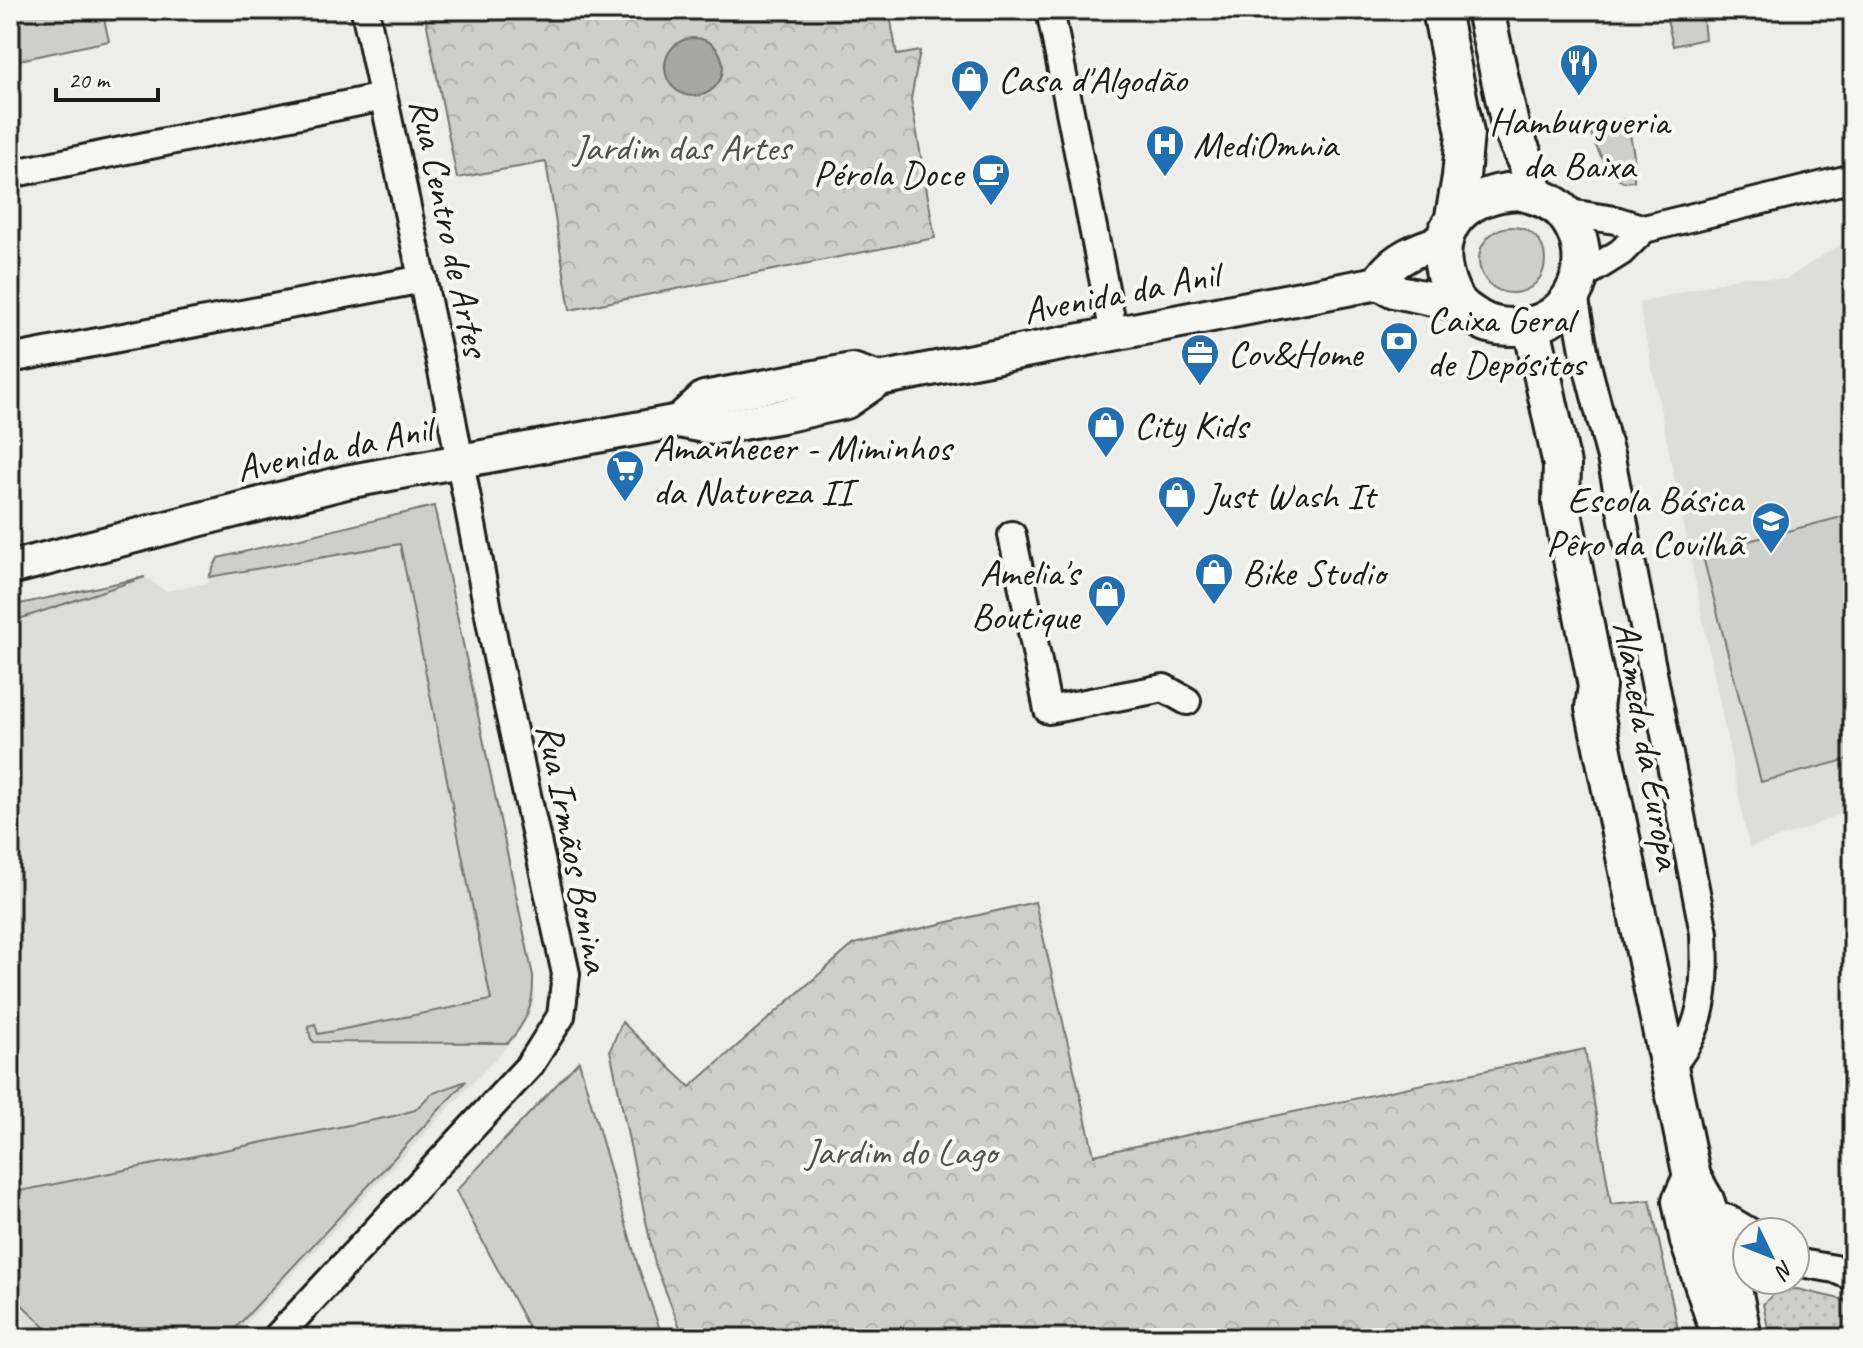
<svg xmlns="http://www.w3.org/2000/svg" width="1863" height="1348" viewBox="0 0 1863 1348" font-family="Caveat,sans-serif">
<style>
.built{fill:#ddddda}
.grass{fill:#cececb;stroke:#757574;stroke-width:2}
.park{fill:url(#park-crowns);stroke:#757574;stroke-width:2}
.garden{fill:url(#garden-dots);stroke:#757574;stroke-width:2}
.water{fill:#a6a6a3;stroke:#6f6f6d;stroke-width:2}
.lines{fill:none;stroke-linecap:round;stroke-linejoin:round}
.minor-casing{stroke:#1c1c1c;stroke-width:32}
.tertiary-casing{stroke:#1c1c1c;stroke-width:38}
.secondary-casing{stroke:#1c1c1c;stroke-width:42}
.minor{stroke:#f6f6f2;stroke-width:26}
.tertiary{stroke:#f6f6f2;stroke-width:32}
.secondary{stroke:#f6f6f2;stroke-width:36}
.labels{text-anchor:middle;stroke-width:8;stroke-linejoin:round;paint-order:stroke}
.poi-label{font-size:38px;fill:#1c1c1c;stroke:#f6f6f2;text-anchor:start}
.park-label{font-size:38px;fill:#515151;stroke:#f6f6f2}
.street-label{font-size:38px;fill:#1c1c1c;stroke:#f6f6f2}
</style>
<defs>
<pattern id="park-crowns" width="20" height="18" patternUnits="userSpaceOnUse" patternTransform="scale(2)"><rect width="20" height="18" fill="#cececb"/><path d="M2 6a3 3 0 1 1 6 0M12 15a3 3 0 1 1 6 0" fill="none" stroke="#b0b0ae"/></pattern>
<pattern id="garden-dots" width="8" height="8" patternUnits="userSpaceOnUse" patternTransform="scale(2)"><rect width="8" height="8" fill="#cececb"/><path d="M2 2h.1M6 6h.1" fill="none" stroke="#b0b0ae" stroke-width="1.8" stroke-linecap="round"/></pattern>
</defs>
<rect width="100%" height="100%" fill="#edede9"/>
<filter id="ink" filterUnits="userSpaceOnUse"><feTurbulence type="fractalNoise" baseFrequency=".0125" numOctaves="2"/><feDisplacementMap in="SourceGraphic" scale="16" xChannelSelector="R" yChannelSelector="G"/><feConvolveMatrix kernelMatrix="1 2 1 2 8 2 1 2 1" color-interpolation-filters="sRGB"/></filter>
<g filter="url(#ink)">
<!-- built -->
<g class="built">
<polygon points="1853,236 1853,807 1804,830 1749,847 1639,303 1744,276 1785,280"/>
<polygon points="435,505 534,976 534,996 530,1013 518,1033 498,1056 232,1338 33,1338 10,1298 10,609 145,577 166,591 208,583 211,568 218,557"/>
</g>
<!-- grass -->
<g class="grass">
<polygon points="10,10 102,10 109,41 10,62"/>
<polygon points="1665,10 1702,10 1705,39 1673,46"/>
<path d="M1627,119L1634,155V181L1623,182C1604,167 1597,151 1589,128Z"/>
<circle cx="1512" cy="260" r="33"/>
<path d="M434,506L533,976C534,1005 527,1021 508,1043L314,1042L311,1039L308,1026L315,1024L318,1034L491,1000L400,544L209,577L218,558Z"/>
<polygon points="1853,514 1853,758 1761,782 1702,553"/>
<polygon points="145,577 10,622 10,606"/>
<polygon points="579,1061 638,1266 663,1338 534,1338 456,1191"/>
<polygon points="466,1081 231,1333 223,1338 44,1338 44,1326 14,1297 10,1290 10,1193 394,1116 415,1110 431,1094"/>
</g>
<!-- park -->
<g class="park">
<polygon points="424,10 889,10 897,55 920,51 911,99 935,238 570,310 546,162 457,178"/>
<polygon points="1035,902 1094,1155 1585,1049 1611,1204 1650,1200 1680,1338 684,1338 655,1264 610,1050 622,1022 690,1087 854,944"/>
</g>
<!-- garden -->
<polygon class="garden" points="1797,1289 1853,1302 1853,1338 1770,1338 1763,1304 1778,1290"/>
<!-- water -->
<circle class="water" cx="694" cy="67" r="29"/>
<g class="lines">
<!-- minor casing -->
<g class="minor-casing">
<g id="minor">
<polyline points="1050,10 1114,334"/>
<polyline points="10,174 383,97"/>
<polyline points="1563,212 1615,220 1644,229 1853,178"/>
<polyline points="1581,277 1621,252 1644,229"/>
<path d="M1574,295L1586,361L1611,458L1704,933C1706,984 1706,1030 1668,1069"/>
<polyline points="10,359 423,279"/>
<polyline points="1012,535 1048,710 1164,688 1187,701"/>
<polyline points="1709,1213 1728,1219 1750,1232"/>
<polyline points="1795,1262 1835,1269 1853,1277"/>
<polyline points="276,1338 530,1065 561,1016 566,974 497,657 450,409 365,10"/>
</g>
</g>
<!-- tertiary casing -->
<g class="tertiary-casing">
<g id="tertiary">
<path d="M1378,283C1391,258 1420,248 1446,240"/>
<polyline points="679,421 704,398 852,370 879,379"/>
<polyline points="10,568 346,482 679,421 714,428 782,416 846,402 879,379 1378,283 1394,291 1457,304"/>
</g>
</g>
<!-- secondary casing -->
<g class="secondary-casing">
<g id="secondary">
<polyline points="1441,10 1465,133 1461,177 1454,217"/>
<polyline points="1485,10 1510,125 1528,166 1535,195"/>
<path d="M1519,191C1534,195 1552,200 1563,212C1603,257 1574,328 1514,327C1501,327 1490,326 1479,319C1468,312 1458,306 1452,294C1425,236 1458,193 1519,191Z"/>
<polyline points="1532,327 1562,465 1561,503 1597,686 1594,708 1692,1177 1705,1200 1730,1274 1743,1338"/>
<polyline points="1692,1177 1681,1201 1689,1241 1721,1338"/>
</g>
</g>
<!-- minor -->
<use href="#minor" class="minor"/>
<!-- tertiary -->
<use href="#tertiary" class="tertiary"/>
<!-- secondary -->
<use href="#secondary" class="secondary"/>
</g>
</g>
<!-- icons -->
<defs>
<g id="restaurant-pin" transform="scale(2)"><path d="M0 17L-7.5 6A9.5 9.5 0 1 1 7.5 6Z" fill="#1f6fb2" stroke="#f6f6f2"/><path d="M-5-6h1v4h1v-4h1v4h1v-4h1v5L-1.5 .5V6h-2V.5L-5-1ZM5-6V6H3V1.5H1.5Q1.5-4 5-6Z" fill="#fff"/></g>
<g id="shop-pin" transform="scale(2)"><path d="M0 17L-7.5 6A9.5 9.5 0 1 1 7.5 6Z" fill="#1f6fb2" stroke="#f6f6f2"/><path d="M-5-2.5h2.3a2.7 3.5 0 0 1 5.4 0H5L5.5 6h-11ZM-1.5-2.5h3a1.5 2.3 0 0 0-3 0Z" fill="#fff"/></g>
<g id="hospital-pin" transform="scale(2)"><path d="M0 17L-7.5 6A9.5 9.5 0 1 1 7.5 6Z" fill="#1f6fb2" stroke="#f6f6f2"/><path d="M-5-5h3v3.5h4V-5h3V5h-3V1.5h-4V5h-3Z" fill="#fff"/></g>
<g id="cafe-pin" transform="scale(2)"><path d="M0 17L-7.5 6A9.5 9.5 0 1 1 7.5 6Z" fill="#1f6fb2" stroke="#f6f6f2"/><path d="M-5.5-4.5H6V0H3Q3 3.5 0 3.5H-2.5Q-5.5 3.5-5.5 0ZM3-3.2v2h1.7v-2ZM-6 4.5H4V6H-6Z" fill="#fff"/></g>
<g id="bank-pin" transform="scale(2)"><path d="M0 17L-7.5 6A9.5 9.5 0 1 1 7.5 6Z" fill="#1f6fb2" stroke="#f6f6f2"/><path d="M-6-4H6V4H-6ZM0-2.3a2.3 2.3 0 1 0 0 4.6a2.3 2.3 0 1 0 0-4.6Z" fill="#fff"/></g>
<g id="office-pin" transform="scale(2)"><path d="M0 17L-7.5 6A9.5 9.5 0 1 1 7.5 6Z" fill="#1f6fb2" stroke="#f6f6f2"/><path d="M-6-3h4V-5.5h4V-3h4V5H-6ZM-1-4.5V-3h2v-1.5ZM-6 0V1H6V0Z" fill="#fff"/></g>
<g id="supermarket-pin" transform="scale(2)"><path d="M0 17L-7.5 6A9.5 9.5 0 1 1 7.5 6Z" fill="#1f6fb2" stroke="#f6f6f2"/><path d="M-6-5.5h2.5l.6 2H6L4.5 2H-2.5L-4.4-4H-6ZM-1.5 3.2a1.3 1.3 0 1 0 .1 0ZM3 3.2a1.3 1.3 0 1 0 .1 0Z" fill="#fff"/></g>
<g id="school-pin" transform="scale(2)"><path d="M0 17L-7.5 6A9.5 9.5 0 1 1 7.5 6Z" fill="#1f6fb2" stroke="#f6f6f2"/><path d="M0-5L7-2L0 1L-7-2ZM-4 1L0 2.5L4 1V4Q0 6-4 4Z" fill="#fff"/></g>
</defs>
<g fill-rule="evenodd">
<use href="#restaurant-pin" x="1579" y="63"/>
<use href="#shop-pin" x="970" y="79"/>
<use href="#hospital-pin" x="1165" y="144"/>
<use href="#cafe-pin" x="991" y="173"/>
<use href="#bank-pin" x="1399" y="341"/>
<use href="#office-pin" x="1200" y="353"/>
<use href="#shop-pin" x="1106" y="425"/>
<use href="#supermarket-pin" x="625" y="469"/>
<use href="#shop-pin" x="1177" y="495"/>
<use href="#school-pin" x="1771" y="521"/>
<use href="#shop-pin" x="1214" y="572"/>
<use href="#shop-pin" x="1107" y="594"/>
</g>
<g class="labels">
<!-- poi labels -->
<g class="poi-label">
<text x="998" y="92">Casa d'Algodão</text>
<text x="1579" y="134" text-anchor="middle">Hamburgueria<tspan x="1579" dy="44">da Baixa</tspan></text>
<text x="1193" y="157">MediOmnia</text>
<text x="963" y="186" text-anchor="end">Pérola Doce</text>
<text x="1427" y="332">Caixa Geral<tspan x="1427" dy="44">de Depósitos</tspan></text>
<text x="1228" y="366">Cov&amp;Home</text>
<text x="1134" y="438">City Kids</text>
<text x="653" y="460">Amanhecer - Miminhos<tspan x="653" dy="44">da Natureza II</tspan></text>
<text x="1205" y="508">Just Wash It</text>
<text x="1743" y="512" text-anchor="end">Escola Básica<tspan x="1743" dy="44">Pêro da Covilhã</tspan></text>
<text x="1079" y="585" text-anchor="end">Amelia's<tspan x="1079" dy="44">Boutique</tspan></text>
<text x="1242" y="585">Bike Studio</text>
</g>
<!-- park labels -->
<g class="park-label">
<text x="682" y="160">Jardim das Artes</text>
<text x="901" y="1164">Jardim do Lago</text>
</g>
<!-- street labels -->
<g class="street-label">
<text transform="translate(450 227) rotate(78)" y="13">Rua Centro de Artes</text>
<text transform="translate(1121 292) rotate(-11)" y="13">Avenida da Anil</text>
<text transform="translate(334 448) rotate(-12)" y="13">Avenida da Anil</text>
<text transform="translate(1648 745) rotate(80)" y="13">Alameda da Europa</text>
<text transform="translate(574 848) rotate(79)" y="13">Rua Irmãos Bonina</text>
</g>
</g>
<!-- margin -->
<rect width="1863" height="1348" fill="none" stroke="#f6f6f2" stroke-width="40"/>
<rect x="20" y="20" width="1823" height="1308" fill="none" stroke="#1c1c1c" stroke-width="3" filter="url(#ink)"/>
<!-- north arrow -->
<g transform="translate(1771 1256) rotate(133)"><circle r="38" fill="#f6f6f2" stroke="#9f9f9c" stroke-width="2"/>
<path d="M0-6L14 30L0 20L-14 30Z" fill="#1f6fb2"/>
<text y="-12" font-size="22" font-weight="bold" text-anchor="middle" fill="#1c1c1c">N</text>
</g>
<!-- scale -->
<path d="M56 88v12h102v-12" fill="none" stroke="#1c1c1c" stroke-width="4"/>
<text x="68" y="88" font-size="24" fill="#1c1c1c" stroke="#f6f6f2" stroke-width="6" paint-order="stroke">20 m</text>
</svg>
